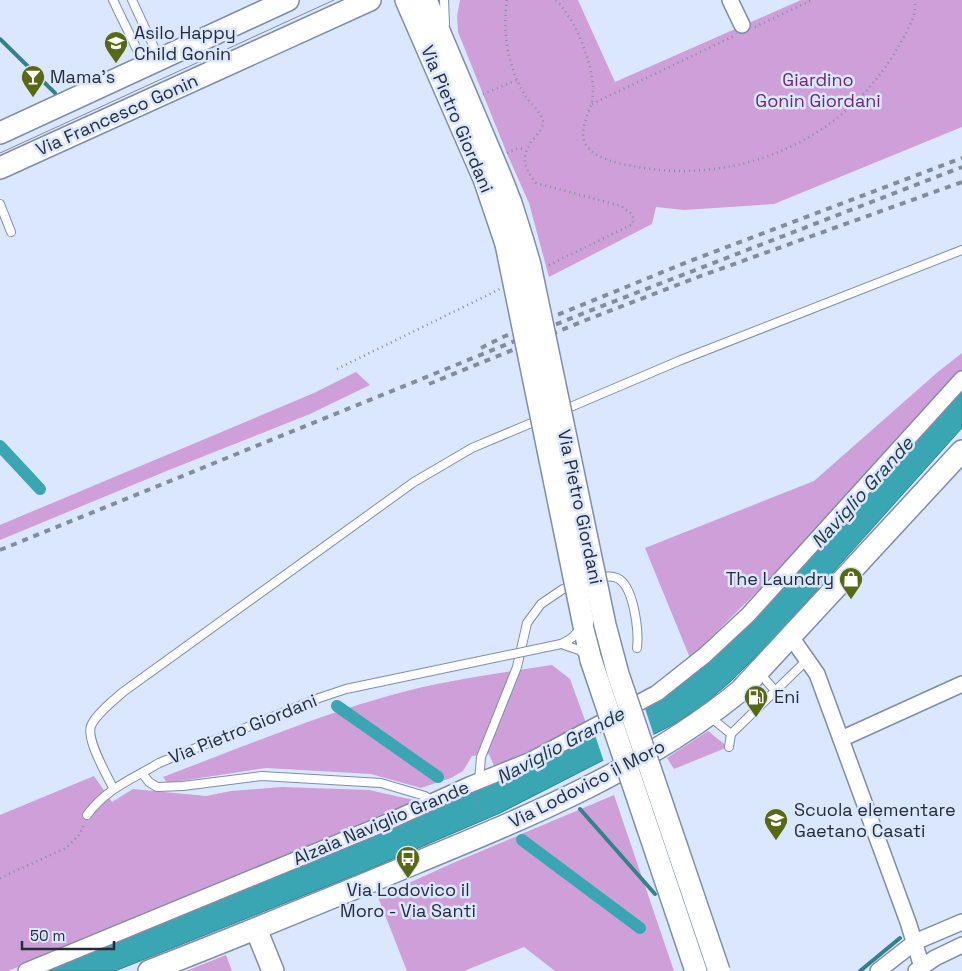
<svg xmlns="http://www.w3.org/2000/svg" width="962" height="971" viewBox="0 0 962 971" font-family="'Space Grotesk',sans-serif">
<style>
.green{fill:#cf9fd9}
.water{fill:#3aa6b3;stroke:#34818e}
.pier{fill:#dae7ff}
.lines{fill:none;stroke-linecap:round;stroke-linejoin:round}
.stream{stroke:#34818e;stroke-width:4}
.canal{stroke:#3aa6b3;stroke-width:12}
.lane-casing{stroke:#7f8da9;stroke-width:10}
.street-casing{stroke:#7f8da9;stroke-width:18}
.secondary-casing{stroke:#7f8da9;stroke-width:24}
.path{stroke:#838c9e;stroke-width:2.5;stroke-dasharray:1 4;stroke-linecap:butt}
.lane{stroke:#fff;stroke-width:8}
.street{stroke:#fff;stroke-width:15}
.secondary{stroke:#fff;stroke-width:21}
.tram{stroke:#828c9d;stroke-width:1}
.rail{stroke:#828c9d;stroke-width:4;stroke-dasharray:6 6;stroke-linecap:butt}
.lane-bridge-casing{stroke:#7f8da9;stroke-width:10;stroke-linecap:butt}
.secondary-bridge-casing{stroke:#7f8da9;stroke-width:24;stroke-linecap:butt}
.lane-bridge{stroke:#fff;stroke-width:8}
.secondary-bridge{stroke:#fff;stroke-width:21}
.labels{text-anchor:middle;stroke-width:5;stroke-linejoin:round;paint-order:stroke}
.poi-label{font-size:18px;fill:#262c37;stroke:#dae7ff;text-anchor:start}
.park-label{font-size:18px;fill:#6d257d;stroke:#dae7ff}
.street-label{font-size:18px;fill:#262c37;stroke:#dae7ff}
.water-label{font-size:19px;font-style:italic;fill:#1f373a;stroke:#dae7ff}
</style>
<rect width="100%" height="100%" fill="#dae7ff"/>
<!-- green -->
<g class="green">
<polygon points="460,0 578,0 615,82 801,0 962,0 962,127 774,204 684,210 656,207 652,224 549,277 529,203 508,156 458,32 457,16"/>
<polygon points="962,353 962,372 787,562 690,658 645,548 814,481 939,371"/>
<polygon points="356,372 370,385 310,414 169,470 0,540 0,525 314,393"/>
<path d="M552,665L570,679L586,723L560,738L494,766L489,754L472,756L463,771L451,778L421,788L371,774L266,768L167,783L163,777C240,748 316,716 395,694C445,680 501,673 552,665Z"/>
<polygon points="708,731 728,747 674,769 667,758"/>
<polygon points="94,776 112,802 133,789 206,796 231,791 282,787 369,790 418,801 8,971 0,971 0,815"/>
<polygon points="614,795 674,971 555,971 524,947 464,971 407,971 378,897 453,863"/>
<polygon points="226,955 232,971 186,971"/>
</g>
<!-- water -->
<polygon class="water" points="962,389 962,428 773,639 730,682 703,705 674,724 500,813 365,871 115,971 41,971 483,787 665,693"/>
<!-- pier -->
<polygon class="pier" points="643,702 654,736 604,762 593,729"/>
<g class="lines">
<!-- stream -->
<g class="stream">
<polyline points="0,39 55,93"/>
<polyline points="580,809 655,894"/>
<polyline points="860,971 900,938"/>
</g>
<!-- canal -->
<g class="canal">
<polyline points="0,446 40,489"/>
<polyline points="337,706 438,777"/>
<polyline points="522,840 640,928"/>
</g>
<!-- lane casing -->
<g class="lane-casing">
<g id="lane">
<polyline points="113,0 144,64"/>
<polyline points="132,0 159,58"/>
<polyline points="444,0 445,24"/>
<polyline points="0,204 11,232"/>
<polyline points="561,411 681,360 962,250"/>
<path d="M597,579C604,577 610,575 617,578C634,585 639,632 637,648"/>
<polyline points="561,644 579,650 584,654"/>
<path d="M561,644C570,640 576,636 580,627"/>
<polyline points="759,672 776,692"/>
<polyline points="709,716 731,734 807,660"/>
<polyline points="729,747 731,734"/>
<polyline points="142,773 149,782 157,787 183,786 262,776 381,783 425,796 434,802"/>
<polyline points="479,781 481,757 517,667 527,623 541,604 563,589 574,586"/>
<path d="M113,788C107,775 86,740 91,726C95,715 114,700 123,692L414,482L472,448L541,419"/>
<path d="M87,815C107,788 131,780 159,763"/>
</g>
</g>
<!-- street casing -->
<g class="street-casing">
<g id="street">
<polyline points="730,0 742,25"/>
<polyline points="791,637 817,674 908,922 922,967"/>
<polyline points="841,739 962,684"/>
<polyline points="26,971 390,821 469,785 531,760 657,693 705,655 748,615 962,379"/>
<polyline points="878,971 915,942 962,922"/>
<polyline points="916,971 935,958 962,945"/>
</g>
</g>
<!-- secondary casing -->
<g class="secondary-casing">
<g id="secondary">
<polyline points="406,0 484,179 506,244"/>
<polyline points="426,0 500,175 511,203 523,241"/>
<polyline points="0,133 288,0"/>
<polyline points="0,168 370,0"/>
<polyline points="583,621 591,660"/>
<polyline points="256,929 273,971"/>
<path d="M149,971C239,936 329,899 418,862C532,815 644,769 740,691L962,451"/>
</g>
</g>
<!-- path -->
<g class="path">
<path d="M507,0C502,33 508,68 526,97C531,104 542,113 543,122C543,128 539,132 536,136C521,154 521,164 536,183L621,206L633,215V224L547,266"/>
<path d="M556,0C575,19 591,59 593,86C593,92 593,99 591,105C585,123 574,141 597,155C612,164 642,168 660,170C756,178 848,133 897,49C904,36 919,15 914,0"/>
<polyline points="755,27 812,0"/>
<polyline points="483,94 517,80"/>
<polyline points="592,104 736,35"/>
<polyline points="507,153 519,148 525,150"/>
<polyline points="337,369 500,289"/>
<polyline points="475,797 484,818"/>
<polyline points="0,878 66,848 80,834 84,823"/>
</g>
<!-- lane -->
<use href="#lane" class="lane"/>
<!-- street -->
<use href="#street" class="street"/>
<!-- secondary -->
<use href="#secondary" class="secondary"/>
<!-- tram -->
<polyline class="tram" points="0,153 334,0"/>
<!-- rail -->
<g class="rail">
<polyline points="481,348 503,337 690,261 962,158"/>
<polyline points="429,384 586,320 698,277 962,182"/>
<polyline points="0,550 584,313 962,167"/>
</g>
<!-- lane-bridge casing -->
<g class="lane-bridge-casing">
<polyline id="lane-bridge" points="159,763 319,698 346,689 561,644"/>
</g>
<!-- secondary-bridge casing -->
<g class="secondary-bridge-casing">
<g id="secondary-bridge">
<polyline points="523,241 530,265 605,625 618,674 719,971"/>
<polyline points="506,244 583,621"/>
<polyline points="591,660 696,971"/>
</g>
</g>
<!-- lane-bridge -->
<use href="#lane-bridge" class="lane-bridge"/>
<!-- secondary-bridge -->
<use href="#secondary-bridge" class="secondary-bridge"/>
</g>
<!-- icons -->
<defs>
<g id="school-pin" transform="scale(1.25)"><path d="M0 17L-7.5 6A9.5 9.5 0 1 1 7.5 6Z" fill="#576914" stroke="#dae7ff"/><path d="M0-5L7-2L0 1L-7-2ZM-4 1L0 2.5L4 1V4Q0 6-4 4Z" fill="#fff"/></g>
<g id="bar-pin" transform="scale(1.25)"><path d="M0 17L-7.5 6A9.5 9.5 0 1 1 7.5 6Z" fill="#576914" stroke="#dae7ff"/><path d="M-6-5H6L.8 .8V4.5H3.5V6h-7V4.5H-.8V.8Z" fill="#fff"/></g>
<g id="shop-pin" transform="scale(1.25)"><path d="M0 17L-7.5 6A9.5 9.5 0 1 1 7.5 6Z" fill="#576914" stroke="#dae7ff"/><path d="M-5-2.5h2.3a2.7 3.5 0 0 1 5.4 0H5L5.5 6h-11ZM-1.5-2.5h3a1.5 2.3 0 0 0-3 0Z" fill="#fff"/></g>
<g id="fuel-pin" transform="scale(1.25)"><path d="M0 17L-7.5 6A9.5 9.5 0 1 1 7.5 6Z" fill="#576914" stroke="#dae7ff"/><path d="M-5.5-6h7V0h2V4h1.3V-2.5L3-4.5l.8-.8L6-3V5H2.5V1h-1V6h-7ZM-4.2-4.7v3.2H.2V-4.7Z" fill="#fff"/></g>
<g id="bus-pin" transform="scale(1.25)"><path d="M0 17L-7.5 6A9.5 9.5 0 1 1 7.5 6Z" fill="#576914" stroke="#dae7ff"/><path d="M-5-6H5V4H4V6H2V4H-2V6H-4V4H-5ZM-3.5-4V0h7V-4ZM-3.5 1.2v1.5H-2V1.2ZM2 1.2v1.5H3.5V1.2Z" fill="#fff"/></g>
</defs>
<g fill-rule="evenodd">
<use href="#school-pin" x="116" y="43"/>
<use href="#bar-pin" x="33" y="77"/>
<use href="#shop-pin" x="851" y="579"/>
<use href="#fuel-pin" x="756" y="697"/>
<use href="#school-pin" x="776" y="820"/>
<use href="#bus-pin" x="408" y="858"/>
</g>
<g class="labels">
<!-- poi labels -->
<g class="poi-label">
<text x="134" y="39">Asilo Happy<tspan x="134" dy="21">Child Gonin</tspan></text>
<text x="50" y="83">Mama's</text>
<text x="834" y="585" text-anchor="end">The Laundry</text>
<text x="774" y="703">Eni</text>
<text x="794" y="816">Scuola elementare<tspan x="794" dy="21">Gaetano Casati</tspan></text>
<text x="408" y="896" text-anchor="middle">Via Lodovico il<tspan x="408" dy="21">Moro - Via Santi</tspan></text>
</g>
<!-- park labels -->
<g class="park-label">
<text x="818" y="86">Giardino<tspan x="818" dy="21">Gonin Giordani</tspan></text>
</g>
<!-- street labels -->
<g class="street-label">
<text transform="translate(117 115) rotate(-24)" y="6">Via Francesco Gonin</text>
<text transform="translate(457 119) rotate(67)" y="6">Via Pietro Giordani</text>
<text transform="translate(580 507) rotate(78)" y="6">Via Pietro Giordani</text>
<text transform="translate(243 729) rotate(-22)" y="6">Via Pietro Giordani</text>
<text transform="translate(587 784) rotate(-27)" y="6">Via Lodovico il Moro</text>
<text transform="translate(381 823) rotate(-23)" y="6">Alzaia Naviglio Grande</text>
</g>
<!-- water labels -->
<g class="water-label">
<text transform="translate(862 492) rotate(-48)" y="7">Naviglio Grande</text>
<text transform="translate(560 745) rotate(-28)" y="7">Naviglio Grande</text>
</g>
</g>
<!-- scale -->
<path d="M22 941v8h92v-8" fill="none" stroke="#262c37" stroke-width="2.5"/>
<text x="30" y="941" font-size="15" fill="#262c37" stroke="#dae7ff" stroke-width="4" paint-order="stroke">50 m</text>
</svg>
